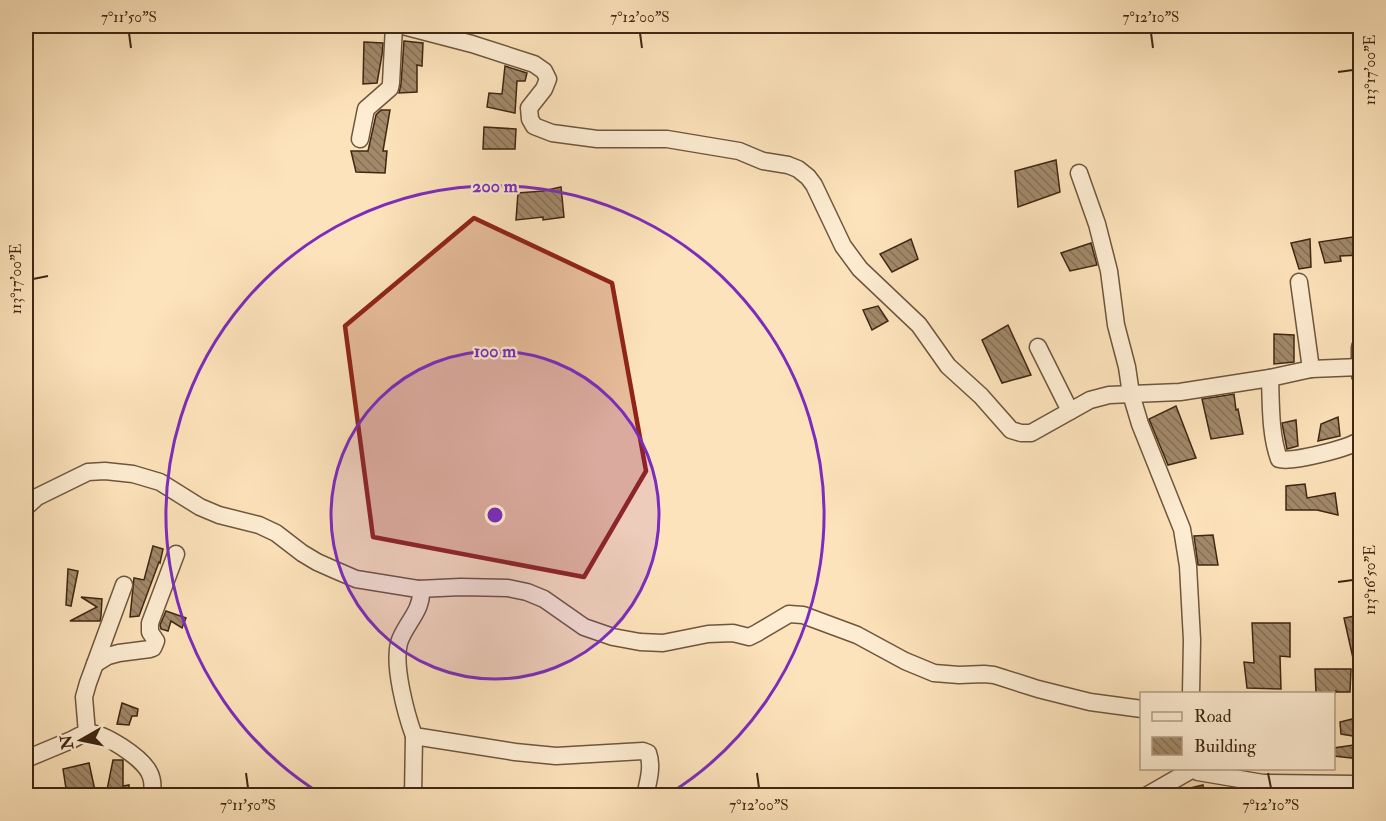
<svg xmlns="http://www.w3.org/2000/svg" width="1386" height="821" viewBox="0 0 1386 821" font-family="'IM FELL Double Pica',serif">
<style>
.building{fill:url(#building-back-hatch);stroke:#3f2713;stroke-width:1.5}
.lines{fill:none;stroke-linecap:round;stroke-linejoin:round}
.minor-casing{stroke:#6e563d;stroke-width:19}
.minor{stroke:#feedd3;stroke-width:16}
.marked{fill:#8f2418;fill-opacity:0.2;stroke:#8f2418;stroke-width:4.5;stroke-linejoin:round}
.ticks{fill:none;stroke:#3f2713;stroke-width:2}
.ring{fill:none;stroke:#7b2cbf;stroke-width:3}
.centre{fill:#7b2cbf;stroke:#feedd3;stroke-width:3}
.ring-label{font-size:18px;text-anchor:middle;font-weight:bold;fill:#7b2cbf;stroke:#feedd3;stroke-width:4.5;stroke-linejoin:round;paint-order:stroke}
.neatline{fill:none;stroke:#3f2713;stroke-width:2}
.ticks-label{font-size:15px;text-anchor:middle;fill:#3f2713}
</style>
<defs>
<pattern id="building-back-hatch" width="6" height="6" patternUnits="userSpaceOnUse" patternTransform="scale(1.5)"><rect width="6" height="6" fill="#a2896a"/><path d="M-1 5l2 2M0 0l6 6M5-1l2 2" fill="none" stroke="#857056"/></pattern>
</defs>
<rect width="100%" height="100%" fill="#fde3bb"/>
<filter id="stains"><feTurbulence type="fractalNoise" baseFrequency=".00333" numOctaves="4"/><feColorMatrix values="0 0 0 0 .2 0 0 0 0 .09 0 0 0 0 .02 0 0 0 .5 -.17"/></filter>
<radialGradient id="worn" r=".72"><stop offset=".6" stop-color="#630" stop-opacity="0"/><stop offset="1" stop-color="#630" stop-opacity=".3"/></radialGradient>
<!-- building -->
<g class="building">
<polygon points="404,41 423,43 422,66 417,65 417,92 399,93 401,84"/>
<polygon points="364,42 383,43 382,55 377,83 363,84"/>
<polygon points="505,66 527,73 525,81 517,81 515,113 487,107 489,93 502,94"/>
<polygon points="381,110 390,110 383,151 387,151 385,173 356,172 351,151 368,151 376,115"/>
<polygon points="484,127 516,129 515,149 483,149"/>
<polygon points="1056,160 1060,192 1018,207 1015,171"/>
<polygon points="561,187 564,217 543,220 543,217 516,220 518,193 543,191"/>
<polygon points="1359,236 1360,255 1340,256 1341,261 1325,263 1319,242"/>
<polygon points="911,239 918,259 892,272 880,254"/>
<polygon points="1310,239 1311,267 1299,269 1291,243"/>
<polygon points="1091,243 1097,265 1070,271 1061,253"/>
<polygon points="878,306 888,321 872,330 863,310"/>
<polygon points="1008,325 1031,375 1002,383 982,340"/>
<polygon points="1274,334 1294,335 1294,362 1274,364"/>
<polygon points="1234,394 1236,410 1238,409 1243,434 1211,439 1202,399"/>
<polygon points="1176,406 1196,458 1168,465 1149,419"/>
<polygon points="1338,417 1340,436 1318,441 1321,424"/>
<polygon points="1296,420 1298,446 1287,449 1282,423"/>
<polygon points="1305,484 1307,498 1335,493 1338,515 1317,510 1286,510 1286,486"/>
<polygon points="1213,535 1218,565 1198,565 1194,536"/>
<polygon points="153,546 163,549 160,563 159,562 139,616 130,617 134,578 144,580"/>
<polygon points="68,569 78,571 71,606 66,605"/>
<polygon points="81,597 102,599 101,616 100,621 70,621 97,607"/>
<polygon points="166,611 186,618 182,628 171,621 168,631 161,629 160,625"/>
<polygon points="1360,615 1360,676 1357,676 1344,618"/>
<polygon points="1252,623 1290,623 1290,657 1280,656 1281,689 1247,688 1244,662 1254,663"/>
<polygon points="1315,669 1351,669 1350,692 1336,692 1336,690 1335,693 1316,693"/>
<polygon points="122,703 138,709 137,716 132,716 129,725 117,724"/>
<polygon points="1360,717 1360,737 1341,734 1340,722"/>
<polygon points="1360,744 1360,759 1334,756 1334,748"/>
<polygon points="113,760 123,760 123,786 129,785 129,795 99,795 99,792 107,790"/>
<polygon points="89,763 96,795 67,795 63,769"/>
<polygon points="1203,785 1204,795 1173,795 1173,792"/>
</g>
<g class="lines">
<!-- minor casing -->
<g class="minor-casing">
<g id="minor">
<polyline points="403,26 472,44 534,64 544,71 548,79 544,89 529,108 530,119 534,126 552,133 597,139 667,139 739,151 763,161 788,165 798,169 808,177 814,185 843,246 860,269 919,325 948,366 981,396 1011,430 1021,433 1031,433 1090,400 1109,395 1180,392 1270,378 1311,369 1360,367"/>
<polyline points="360,139 366,109 390,88 391,83 394,26"/>
<polyline points="1079,173 1097,224 1109,271 1116,325 1127,367 1131,394 1140,424 1182,529 1188,566 1192,640 1191,694"/>
<polyline points="1299,282 1311,369"/>
<polyline points="1038,347 1070,411"/>
<polyline points="1360,347 1360,375"/>
<path d="M1270,378C1271,404 1270,434 1279,459C1291,463 1350,448 1360,440"/>
<path d="M26,507L37,497L88,472L105,471L133,474L160,482L200,507L219,515L259,525L276,533L302,553L317,562L335,570L356,579L418,589L421,591C422,612 404,625 399,643C393,666 406,714 414,736L515,752L556,756L643,751L648,753C653,767 648,782 645,796"/>
<polyline points="418,589 461,587 508,588 527,592 544,599 584,627 613,637 640,642 663,643 708,634 733,633 749,637 757,633 789,614 803,615 857,635 905,661 934,673 959,675 984,674 994,675 1038,689 1090,702 1142,709"/>
<polyline points="95,664 108,656 119,653 150,649 153,648 156,641 150,632 150,623 176,554"/>
<polyline points="87,733 84,697 88,683 124,585"/>
<path d="M26,759C40,753 55,747 69,741C74,739 81,734 87,733C103,731 142,758 149,772C153,779 153,788 152,796"/>
<polyline points="1193,768 1198,772 1263,783 1354,784 1360,787 1360,792"/>
<polyline points="413,796 414,736"/>
<polyline points="1146,796 1193,769"/>
</g>
</g>
<!-- minor -->
<use href="#minor" class="minor"/>
</g>
<!-- marked area -->
<path class="marked" d="M474,218L612,283L646,471L584,577L373,537L345,326Z"/>
<!-- ticks -->
<path class="ticks" d="M129,33L131,48M640,33L642,48M1151,33L1153,48M1338,72L1353,70M33,279L48,276M1338,582L1353,580M246,773L248,788M757,773L759,788M1268,773L1271,788"/>
<!-- distance rings -->
<circle cx="495" cy="515" r="164" fill="#7b2cbf" fill-opacity=".12"/>
<g class="ring">
<circle cx="495" cy="515" r="164"/>
<path d="M321 794A329 329 0 1 1 669 794"/>
</g>
<circle cx="495" cy="515" r="9" class="centre"/>
<g class="ring-label">
<text x="495" y="192">200 m</text>
<text x="495" y="357">100 m</text>
</g>
<!-- margin -->
<rect width="1386" height="821" fill="none" stroke="#fde3bb" stroke-width="66"/>
<!-- legend -->
<rect x="1140" y="692" width="195" height="78" fill="#feedd3" stroke="#b29e86" stroke-width="1.5"/>
<rect x="1152" y="712" width="30" height="9" fill="#feedd3" stroke="#b29e86" stroke-width="1.5"/>
<text x="1194" y="722" font-size="18" fill="#3f2713">Road</text>
<rect x="1152" y="737" width="30" height="18" fill="url(#building-back-hatch)" stroke="#b29e86" stroke-width="1.5"/>
<text x="1194" y="752" font-size="18" fill="#3f2713">Building</text>
<!-- north arrow -->
<g transform="translate(81 740) rotate(261)" stroke="#feedd3" stroke-width="4.5" paint-order="stroke">
<path d="M0-4.5L10 22L0 15L-10 22Z" fill="#3f2713"/>
<text y="-9" font-size="16" font-weight="bold" text-anchor="middle" fill="#3f2713">N</text>
</g>
<rect x="33" y="33" width="1320" height="755" class="neatline"/>
<g class="ticks-label">
<text x="129" y="22">7°11'50"S</text>
<text x="640" y="22">7°12'00"S</text>
<text x="1151" y="22">7°12'10"S</text>
<text transform="translate(1370 70) rotate(-90)" y="5">113°17'00"E</text>
<text transform="translate(16 279) rotate(-90)" y="5">113°17'00"E</text>
<text transform="translate(1370 580) rotate(-90)" y="5">113°16'50"E</text>
<text x="248" y="810">7°11'50"S</text>
<text x="759" y="810">7°12'00"S</text>
<text x="1271" y="810">7°12'10"S</text>
</g>
<rect width="100%" height="100%" filter="url(#stains)"/>
<rect width="100%" height="100%" fill="url(#worn)"/>
</svg>
